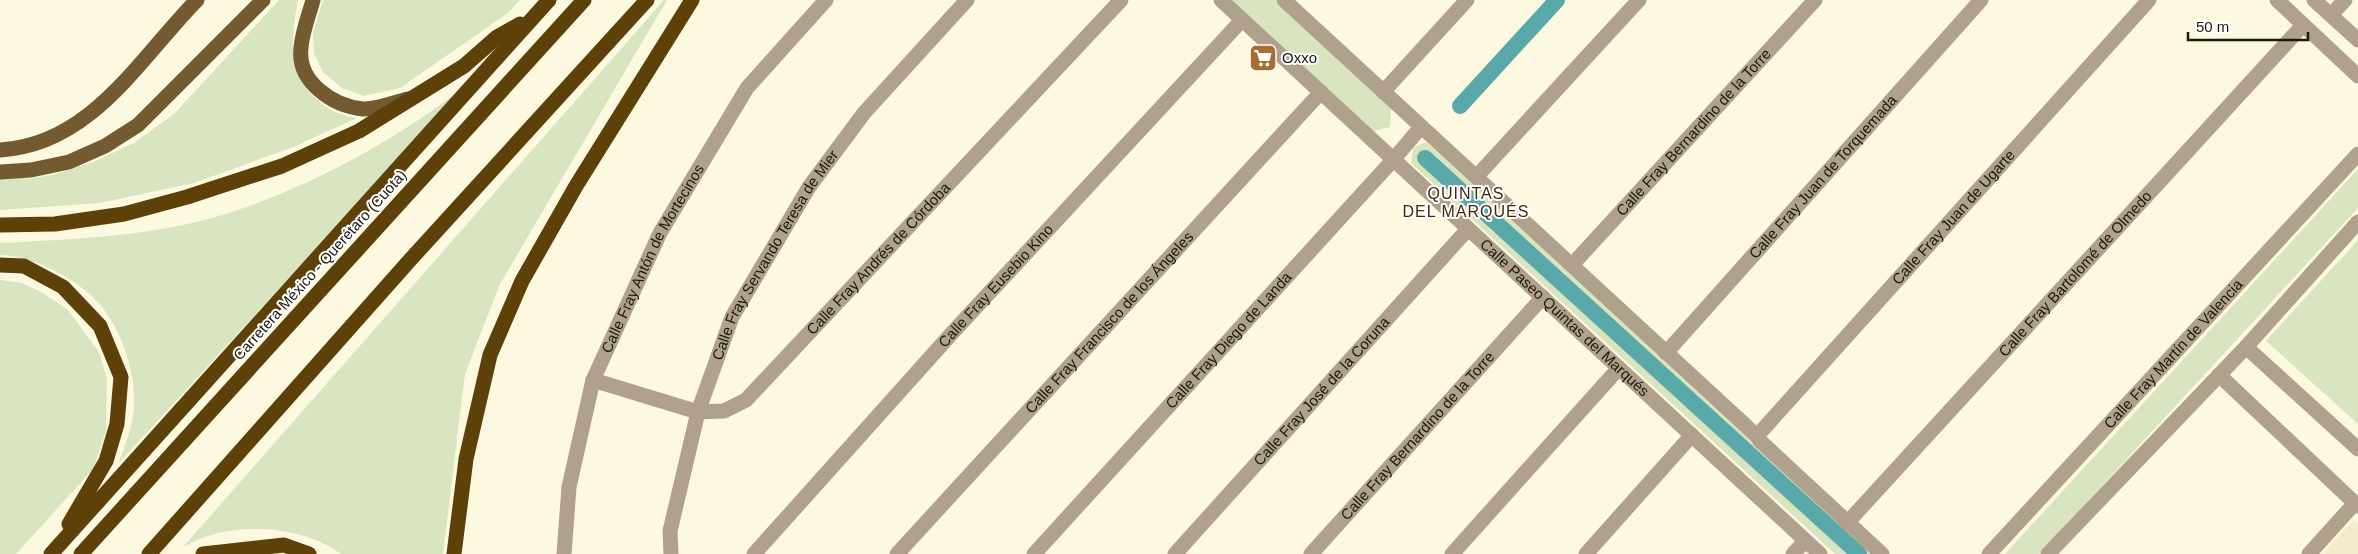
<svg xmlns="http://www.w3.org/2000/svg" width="2358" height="554" viewBox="0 0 2358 554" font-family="Arial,sans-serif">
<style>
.built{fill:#f2eccc}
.green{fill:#d9e4c1}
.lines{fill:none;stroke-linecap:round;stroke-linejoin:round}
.canal{stroke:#59a8aa;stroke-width:16}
.minor{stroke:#b0a18c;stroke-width:15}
.major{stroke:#735a31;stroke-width:15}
.highway{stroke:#5e4009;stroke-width:15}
.labels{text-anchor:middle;stroke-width:4;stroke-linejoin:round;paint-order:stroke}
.poi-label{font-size:15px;fill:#1a1910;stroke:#fff;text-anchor:start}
.street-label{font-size:15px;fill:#1a1910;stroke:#fff}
.neighbourhood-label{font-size:16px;letter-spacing:1px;fill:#432708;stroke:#fff}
</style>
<rect width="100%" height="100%" fill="#fdf9e0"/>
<!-- built -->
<polygon class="built" points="2354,520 2358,524 2358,554 2322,554"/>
<!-- green -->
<g class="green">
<path d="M279,0H298C291,36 286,76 319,101C324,105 329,110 335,112C342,115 350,117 357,118L291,148L194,183L100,203L0,210V175L29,179L56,174L93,162L134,143L175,113Z"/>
<polygon points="323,0 520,0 508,13 400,88 364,96 342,88 323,72 314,54 313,32"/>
<path d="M664,0H667L500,284L465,374L443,554H341C307,529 252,523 211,535C202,537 192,543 183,547Z"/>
<polygon points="1231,0 1275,0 1391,109 1390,127 1374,131"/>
<path d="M464,87L118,464C127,441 136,419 134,394C132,365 122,334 105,311C84,282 36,256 0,255V243C57,240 116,238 173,227C270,209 387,148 464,87Z"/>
<polygon points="1426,142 1877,554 1835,554 1411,163 1413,148"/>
<polygon points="2358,169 2358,208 2039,554 2005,554"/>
<polygon points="2358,240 2358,424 2266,341"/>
<polygon points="0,280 22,283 43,293 68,310 99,352 107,379 106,431 93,469 16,554 0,554"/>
</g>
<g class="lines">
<!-- canal -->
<g class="canal">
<polyline points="1460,106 1557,0"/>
<polyline points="1425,158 1859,554"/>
</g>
<!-- minor -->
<g class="minor">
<path id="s1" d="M1221,0L1820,554"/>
<polyline points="1284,0 1757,436 1760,441 1882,554"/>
<polyline points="2277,0 2358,76"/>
<polyline points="2314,0 2358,40"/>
<polyline points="2331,15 2345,0"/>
<polyline points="1383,92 1467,0"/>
<polyline points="1477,176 1639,0"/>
<path id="s2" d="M1572,265L1815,0"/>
<polyline points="2246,347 2358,449"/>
<path id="s3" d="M1666,353L1981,0"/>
<polyline points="2219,375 2358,506"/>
<path id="s4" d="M593,380L698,412L724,411L746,400L1121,0"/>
<path id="s5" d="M1757,436L2149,0"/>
<path id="s6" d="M1847,523L2303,25"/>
<path id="s7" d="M564,554L569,487L593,380L660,233L747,88L826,0"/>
<path id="s8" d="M671,554L670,531L698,412L732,317L809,187L864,113L967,0"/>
<path id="s9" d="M754,554L953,332L1242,20"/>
<path id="s10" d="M897,554L1321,92"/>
<path id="s11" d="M1034,554L1393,160L1421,127"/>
<path id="s12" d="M1175,554L1468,229"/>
<path id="s13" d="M1311,554L1543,297"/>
<polyline points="1452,554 1619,368"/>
<polyline points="1586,554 1692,435"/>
<polyline points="1793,554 1805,541"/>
<path id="s14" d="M1989,554L2358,154"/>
<polyline points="2048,554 2246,347 2358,222"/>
<polyline points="2309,554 2355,503"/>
</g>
<!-- major -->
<g class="major">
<path d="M313,0C309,15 302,32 301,48C297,82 333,106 363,109C376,110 395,102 408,99"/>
<path d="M0,150C91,145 139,59 197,0"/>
<polyline points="0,172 31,170 69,162 105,146 138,125 263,0"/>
</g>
<!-- highway -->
<g class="highway">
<polyline points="0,225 55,224 124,214 187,197 282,166 359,131 464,66 497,37 520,24"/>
<polyline points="0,265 24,266 63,287 100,326 121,377 117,424 106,461 69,524"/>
<polyline points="51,554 549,0"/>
<polyline points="81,554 584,0"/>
<polyline points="149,554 410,260 647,0"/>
<polyline points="203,554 284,545 309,554"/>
<polyline points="454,554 466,459 490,355 522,281 576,186 692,0"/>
</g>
</g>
<!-- icons -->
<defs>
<g id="supermarket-square" transform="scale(1.4375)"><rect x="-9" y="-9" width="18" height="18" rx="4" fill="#a96d2f" stroke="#fff"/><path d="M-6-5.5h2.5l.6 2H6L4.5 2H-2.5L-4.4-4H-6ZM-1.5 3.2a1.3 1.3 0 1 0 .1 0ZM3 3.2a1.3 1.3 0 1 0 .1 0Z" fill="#fff"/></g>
</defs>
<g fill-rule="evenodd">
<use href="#supermarket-square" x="1263" y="58"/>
</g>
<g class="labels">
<!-- poi labels -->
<g class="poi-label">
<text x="1282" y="63">Oxxo</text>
</g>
<!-- street labels -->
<g class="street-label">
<text dy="5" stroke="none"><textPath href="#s2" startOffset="180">Calle Fray Bernardino de la Torre</textPath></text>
<text dy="5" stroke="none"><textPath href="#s3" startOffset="236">Calle Fray Juan de Torquemada</textPath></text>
<text dy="5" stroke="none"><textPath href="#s5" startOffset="294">Calle Fray Juan de Ugarte</textPath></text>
<text dy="5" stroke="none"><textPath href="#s8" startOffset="321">Calle Fray Servando Teresa de Mier</textPath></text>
<text dy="5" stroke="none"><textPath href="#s7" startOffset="312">Calle Fray Antón de Mortecinos</textPath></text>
<text dy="5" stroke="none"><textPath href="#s4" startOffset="354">Calle Fray Andrés de Córdoba</textPath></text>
<text transform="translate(320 265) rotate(-48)" y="5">Carretera México - Querétaro (Cuota)</text>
<text dy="5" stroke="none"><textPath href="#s6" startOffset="338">Calle Fray Bartolomé de Olmedo</textPath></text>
<text dy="5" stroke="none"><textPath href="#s9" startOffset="361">Calle Fray Eusebio Kino</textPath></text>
<text dy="5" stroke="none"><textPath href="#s1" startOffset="468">Calle Paseo Quintas del Marqués</textPath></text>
<text dy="5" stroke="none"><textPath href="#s10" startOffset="314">Calle Fray Francisco de los Ángeles</textPath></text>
<text dy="5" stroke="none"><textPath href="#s11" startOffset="289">Calle Fray Diego de Landa</textPath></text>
<text dy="5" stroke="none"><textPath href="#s14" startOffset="272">Calle Fray Martín de Valencia</textPath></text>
<text dy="5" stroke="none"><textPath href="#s12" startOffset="219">Calle Fray José de la Coruna</textPath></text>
<text dy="5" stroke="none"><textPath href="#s13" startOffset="159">Calle Fray Bernardino de la Torre</textPath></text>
</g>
<!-- neighbourhood labels -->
<g class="neighbourhood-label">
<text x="1466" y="199">QUINTAS<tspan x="1466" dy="18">DEL MARQUÉS</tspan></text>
</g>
</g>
<!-- scale -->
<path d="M2188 32v8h120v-8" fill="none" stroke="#1a1910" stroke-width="2.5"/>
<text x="2196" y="32" font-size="15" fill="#1a1910" stroke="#ffffff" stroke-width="4" paint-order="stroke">50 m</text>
</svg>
